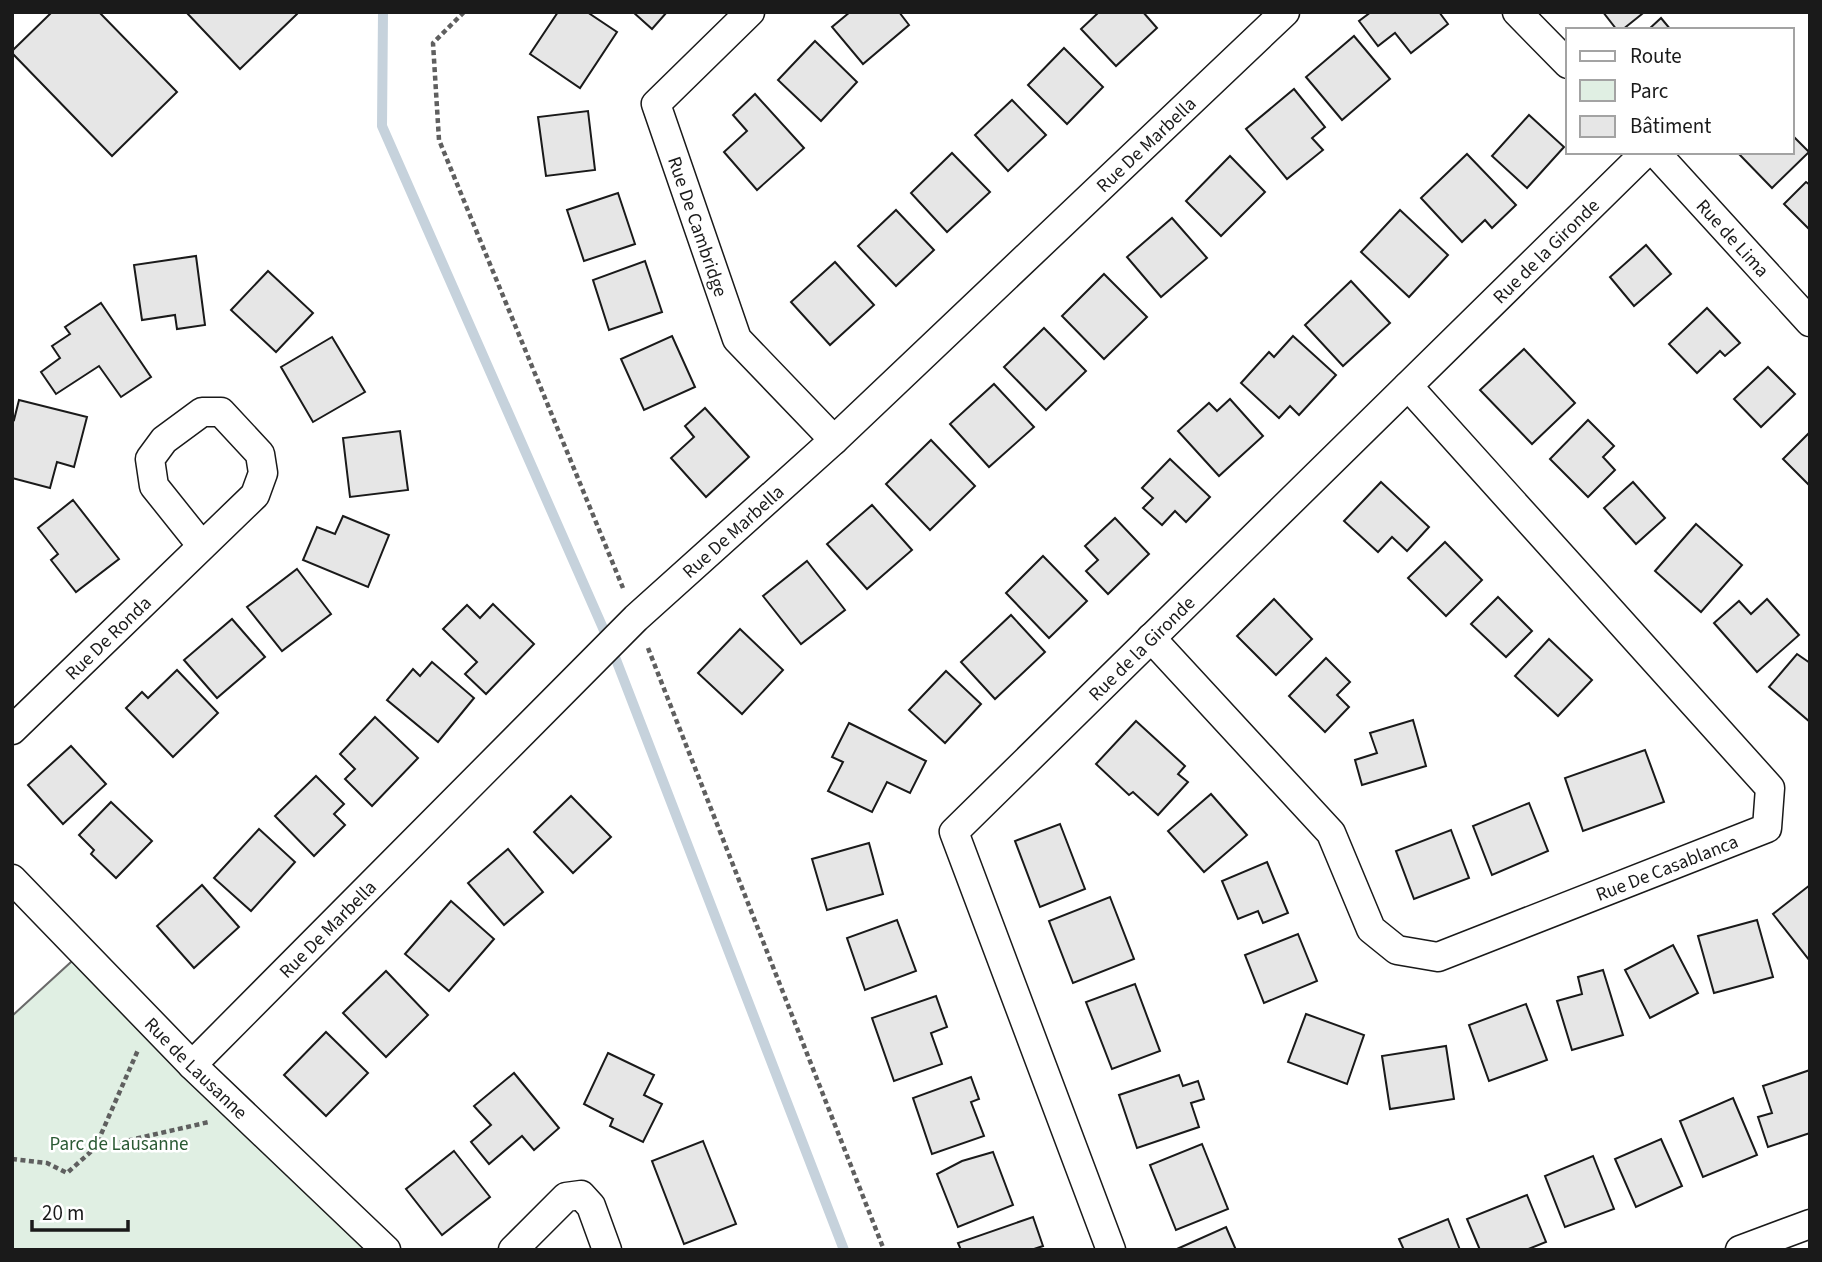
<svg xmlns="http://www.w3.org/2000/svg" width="1822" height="1262" font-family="'Source Sans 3',sans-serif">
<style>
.green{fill:#e0efe3;stroke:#6a6a6a;stroke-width:2}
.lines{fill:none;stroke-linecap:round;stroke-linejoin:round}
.stream{stroke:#c6d2dc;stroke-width:10}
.building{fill:#e6e6e6;stroke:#1a1a1a;stroke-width:2}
.street-casing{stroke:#1a1a1a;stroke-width:31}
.path{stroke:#5f5f5f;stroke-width:4.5;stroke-dasharray:5 3.5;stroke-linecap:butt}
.street{stroke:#fff;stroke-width:28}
.labels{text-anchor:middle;stroke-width:5;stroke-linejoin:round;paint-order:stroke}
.street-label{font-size:19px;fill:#1a1a1a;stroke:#fff}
.park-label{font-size:19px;fill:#2b5a34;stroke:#fff}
</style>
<rect width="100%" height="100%" fill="#fff"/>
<path class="green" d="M82 952 386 1250H12V1016Z"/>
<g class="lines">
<path class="stream" d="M383 12 382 126 610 644 844 1250"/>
</g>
<g class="building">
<path d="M52 12H99L177 92 112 156 12 53V51Z"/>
<path d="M186 12H296L297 14 240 69Z"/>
<path d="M558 12H587L617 32 580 88 530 54Z"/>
<path d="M633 12H667L652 29Z"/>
<path d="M850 12H899L909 25 863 64 832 27Z"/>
<path d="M1099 12H1143L1157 28 1116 66 1081 29Z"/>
<path d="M1371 12H1439L1448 24 1411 53 1395 33 1378 46 1359 21Z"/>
<path d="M1603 12H1640L1642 14 1622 30H1617Z"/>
<path d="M1661 18 1671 30H1648Z"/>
<path d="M1354 36 1390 79 1342 120 1306 77Z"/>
<path d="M815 41 857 82 821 121 778 80Z"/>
<path d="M1064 48 1103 87 1067 124 1028 85Z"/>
<path d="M1294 89 1325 127 1312 138 1323 150 1287 179 1246 129Z"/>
<path d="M755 94 804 148 757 190 724 152 747 131 733 115Z"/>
<path d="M1012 100 1046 135 1008 171 975 135Z"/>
<path d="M588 111 595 170 546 176 538 117Z"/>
<path d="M1529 115 1564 147 1527 188 1492 156Z"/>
<path d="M1792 135 1809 152 1772 188 1737 152H1792Z"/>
<path d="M952 153 990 192 947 232 911 193Z"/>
<path d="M1467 154 1516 205 1492 228 1485 220 1462 242 1421 198Z"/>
<path d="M1230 156 1265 192 1221 236 1186 201Z"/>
<path d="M1806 182 1810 185V230L1784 204Z"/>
<path d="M618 193 635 244 584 261 567 210Z"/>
<path d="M896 210 934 250 896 286 858 246Z"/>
<path d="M1400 210 1448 255 1409 297 1361 252Z"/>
<path d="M1172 218 1207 258 1161 297 1127 257Z"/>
<path d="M1646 245 1671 274 1634 306 1610 277Z"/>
<path d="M196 256 205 325 177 329 175 315 142 320 134 265Z"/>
<path d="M645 261 662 312 609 330 593 280Z"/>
<path d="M835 262 874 305 830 345 791 302Z"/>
<path d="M268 271 313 313 276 352 231 310Z"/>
<path d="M1104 274 1147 317 1104 359 1062 316Z"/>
<path d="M1351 281 1390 323 1343 366 1305 325Z"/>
<path d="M101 303 151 377 121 397 99 366 56 394 41 372 60 358 52 346 70 334 65 327Z"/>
<path d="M1707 308 1740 343 1725 356 1720 351 1697 373 1669 344Z"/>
<path d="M1044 328 1086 371 1046 410 1004 367Z"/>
<path d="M672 336 695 387 644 410 621 359Z"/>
<path d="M1293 336 1336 375 1299 415 1290 406 1279 418 1241 383 1269 352 1274 357Z"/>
<path d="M332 337 365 392 313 422 281 367Z"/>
<path d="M1524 349 1575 403 1532 444 1480 390Z"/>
<path d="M1768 367 1795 394 1761 427 1734 399Z"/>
<path d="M994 384 1034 427 989 467 950 424Z"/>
<path d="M1230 399 1263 436 1219 476 1178 431 1209 403 1217 411Z"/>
<path d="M19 400 87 417 74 467 57 462 50 488 12 478V419L14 420Z"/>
<path d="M705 408 749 457 706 497 671 458 694 437 685 426Z"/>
<path d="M1588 420 1614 446 1603 457 1615 470 1588 497 1550 459Z"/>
<path d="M400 431 408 490 350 497 343 438Z"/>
<path d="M1810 432V486L1783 459Z"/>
<path d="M931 440 975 486 930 530 886 484Z"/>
<path d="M1170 459 1210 497 1186 522 1175 511 1162 525 1143 508 1153 498 1142 488Z"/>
<path d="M1381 482 1429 527 1407 551 1392 537 1378 552 1344 521Z"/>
<path d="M1633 482 1665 518 1636 544 1604 508Z"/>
<path d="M73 500 119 559 76 592 51 560 58 554 38 528Z"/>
<path d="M872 505 912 550 867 589 827 544Z"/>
<path d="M343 516 389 535 368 587 303 560 317 527 335 534Z"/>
<path d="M1115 518 1149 554 1108 594 1086 571 1098 560 1085 546Z"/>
<path d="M1696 524 1742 565 1701 612 1655 571Z"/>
<path d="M1445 542 1482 580 1446 616 1408 578Z"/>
<path d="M1043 556 1087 601 1049 638 1006 593Z"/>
<path d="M807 561 845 610 801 644 763 596Z"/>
<path d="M297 569 331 614 282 651 247 607Z"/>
<path d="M1498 597 1532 631 1506 657 1471 624Z"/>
<path d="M1274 599 1312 639 1276 675 1237 636Z"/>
<path d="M1767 599 1799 635 1757 672 1714 623 1739 601 1751 614Z"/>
<path d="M493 604 534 644 486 694 465 674 477 662 443 629 467 605 480 618Z"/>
<path d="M1011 615 1045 652 995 699 961 662Z"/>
<path d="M232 619 265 657 217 698 184 660Z"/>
<path d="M740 629 783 670 742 714 698 673Z"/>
<path d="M1549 639 1592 680 1558 716 1515 676Z"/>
<path d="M1797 654 1810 663V722L1769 687Z"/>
<path d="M1326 658 1350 682 1337 695 1349 707 1325 732 1289 696Z"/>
<path d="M432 662 474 698 438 742 387 700 413 669 420 676Z"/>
<path d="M177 670 218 713 173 757 126 708 142 692 148 698Z"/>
<path d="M946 671 981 704 945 743 909 710Z"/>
<path d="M375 717 418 758 372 806 345 779 355 769 340 754Z"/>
<path d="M1413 720 1426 766 1362 785 1355 760 1377 753 1370 733Z"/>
<path d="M1136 721 1185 766 1178 774 1188 782 1158 815 1133 792 1129 795 1096 764Z"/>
<path d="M849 723 926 761 910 793 887 782 872 812 828 791 843 762 832 757Z"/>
<path d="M71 746 106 784 63 824 28 785Z"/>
<path d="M1645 750 1664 802 1583 831 1565 778Z"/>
<path d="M316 776 344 804 334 814 345 825 314 856 275 816Z"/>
<path d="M1211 794 1247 835 1204 872 1168 831Z"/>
<path d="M571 796 611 837 573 873 534 832Z"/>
<path d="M111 802 152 841 116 878 91 854 94 850 79 835Z"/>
<path d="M1529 803 1548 851 1492 875 1473 826Z"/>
<path d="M1060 824 1085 889 1040 907 1015 841Z"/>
<path d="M259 829 295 862 251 911 214 878Z"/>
<path d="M1451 830 1469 878 1414 899 1396 851Z"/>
<path d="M869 843 883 894 827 910 812 859Z"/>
<path d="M508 849 543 892 504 925 468 883Z"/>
<path d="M1267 862 1288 913 1263 923 1258 911 1238 919 1222 881Z"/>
<path d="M202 885 239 927 194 968 157 926Z"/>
<path d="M1810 885V961L1773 914Z"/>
<path d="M1110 897 1134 959 1073 983 1049 921Z"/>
<path d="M451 901 494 939 449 991 405 954Z"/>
<path d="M897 920 916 971 865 990 847 938Z"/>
<path d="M1757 920 1773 977 1714 993 1698 936Z"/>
<path d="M1298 934 1317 981 1264 1003 1245 955Z"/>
<path d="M1673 945 1698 993 1650 1018 1625 970Z"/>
<path d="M1603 970 1623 1035 1572 1050 1557 1001 1582 994 1578 977Z"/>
<path d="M386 971 428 1015 386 1057 343 1013Z"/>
<path d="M1135 984 1160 1051 1112 1069 1086 1002Z"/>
<path d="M936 996 947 1027 931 1033 942 1064 894 1081 872 1018Z"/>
<path d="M1526 1004 1547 1060 1489 1081 1469 1025Z"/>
<path d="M1306 1014 1364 1035 1347 1084 1288 1062Z"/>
<path d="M326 1032 368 1073 326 1116 284 1075Z"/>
<path d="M1446 1046 1454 1099 1390 1109 1382 1056Z"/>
<path d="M608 1053 654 1075 644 1095 662 1104 643 1142 610 1126 613 1119 584 1104Z"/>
<path d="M1810 1070V1133L1768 1147 1758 1117 1772 1113 1763 1086Z"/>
<path d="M514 1073 559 1128 534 1150 522 1136 489 1164 471 1142 491 1125 474 1106Z"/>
<path d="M1179 1075 1183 1086 1198 1081 1204 1099 1191 1103 1199 1127 1137 1148 1119 1095Z"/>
<path d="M971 1077 979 1099 971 1102 984 1136 932 1154 913 1098Z"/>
<path d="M1733 1098 1757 1155 1703 1177 1680 1121Z"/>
<path d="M1661 1139 1682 1186 1636 1207 1615 1159Z"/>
<path d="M703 1141 736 1224 684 1244 652 1161Z"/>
<path d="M1202 1144 1228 1209 1176 1230 1150 1165Z"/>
<path d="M454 1151 490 1197 442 1235 406 1189Z"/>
<path d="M993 1152 1013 1205 958 1227 937 1174 962 1161Z"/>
<path d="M1593 1156 1614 1209 1565 1227 1545 1176Z"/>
<path d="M1527 1195 1546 1242 1526 1250H1480L1467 1219Z"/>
<path d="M1033 1217 1043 1246 1031 1250H961L958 1243Z"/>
<path d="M1448 1219 1460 1250H1404L1399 1239Z"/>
<path d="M1226 1227 1236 1250H1177V1249Z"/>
</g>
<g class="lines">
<defs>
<g id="street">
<path id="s1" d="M750 12 656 104 737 339 834 440"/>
<path d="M1517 12 1568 64"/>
<path id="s2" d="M1655 152 1810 322"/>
<path id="s3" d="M1151 638 1331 833 1371 929 1397 950 1438 957 1767 828 1770 788 1408 386"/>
<path id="s4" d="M12 730 255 495 263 473 260 454 221 412H202L164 440 150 459 154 486 202 546"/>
<path id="s5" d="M12 879 192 1065 386 1250"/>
<path id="s6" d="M192 1065 636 618 834 440 1285 12"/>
<path d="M513 1250 566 1197 581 1195 591 1206 607 1250"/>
<path id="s7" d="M1111 1250 954 832 1646 152"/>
<path d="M1740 1250 1810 1224"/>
</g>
</defs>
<use href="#street" class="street-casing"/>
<g class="path">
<path d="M464 12 433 43 439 140 623 588"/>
<path d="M648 648 884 1250"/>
<path d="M95 1148 209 1122"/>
<path d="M12 1159 47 1163 67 1173 95 1148 138 1050"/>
</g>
<use href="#street" class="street"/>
</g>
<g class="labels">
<g class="street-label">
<text dy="7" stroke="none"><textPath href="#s6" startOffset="1326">Rue De Marbella</textPath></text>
<text dy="7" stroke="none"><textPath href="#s1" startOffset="261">Rue De Cambridge</textPath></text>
<text dy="7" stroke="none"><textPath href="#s2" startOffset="116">Rue de Lima</textPath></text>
<text dy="7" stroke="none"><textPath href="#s7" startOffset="1276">Rue de la Gironde</textPath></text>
<text dy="7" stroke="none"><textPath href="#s6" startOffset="760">Rue De Marbella</textPath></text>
<text dy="7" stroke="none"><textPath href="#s4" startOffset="133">Rue De Ronda</textPath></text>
<text dy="7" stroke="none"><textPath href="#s7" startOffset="709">Rue de la Gironde</textPath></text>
<text dy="7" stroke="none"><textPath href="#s3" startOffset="690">Rue De Casablanca</textPath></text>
<text dy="7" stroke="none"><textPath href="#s6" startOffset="192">Rue De Marbella</textPath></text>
<text dy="7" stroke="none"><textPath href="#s5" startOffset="264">Rue de Lausanne</textPath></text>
</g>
<g class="park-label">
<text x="119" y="1150">Parc de Lausanne</text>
</g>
</g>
<rect width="1822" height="1262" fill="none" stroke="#1a1a1a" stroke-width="28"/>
<rect x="1566" y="28" width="228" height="126" fill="#ffffff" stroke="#a3a3a3" stroke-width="2"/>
<rect x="1580" y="51" width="35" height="10" fill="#ffffff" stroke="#a3a3a3" stroke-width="2"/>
<text x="1630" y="63" font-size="21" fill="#1a1a1a">Route</text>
<rect x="1580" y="80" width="35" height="21" fill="#e0efe3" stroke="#a3a3a3" stroke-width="2"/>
<text x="1630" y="98" font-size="21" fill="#1a1a1a">Parc</text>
<rect x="1580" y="116" width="35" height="21" fill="#e6e6e6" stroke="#a3a3a3" stroke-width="2"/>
<text x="1630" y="133" font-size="21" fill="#1a1a1a">Bâtiment</text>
<path d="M32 1220v10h96v-10" fill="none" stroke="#1a1a1a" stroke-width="3.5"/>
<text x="42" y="1220" font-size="21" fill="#1a1a1a" stroke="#ffffff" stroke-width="5" paint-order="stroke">20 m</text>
</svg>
